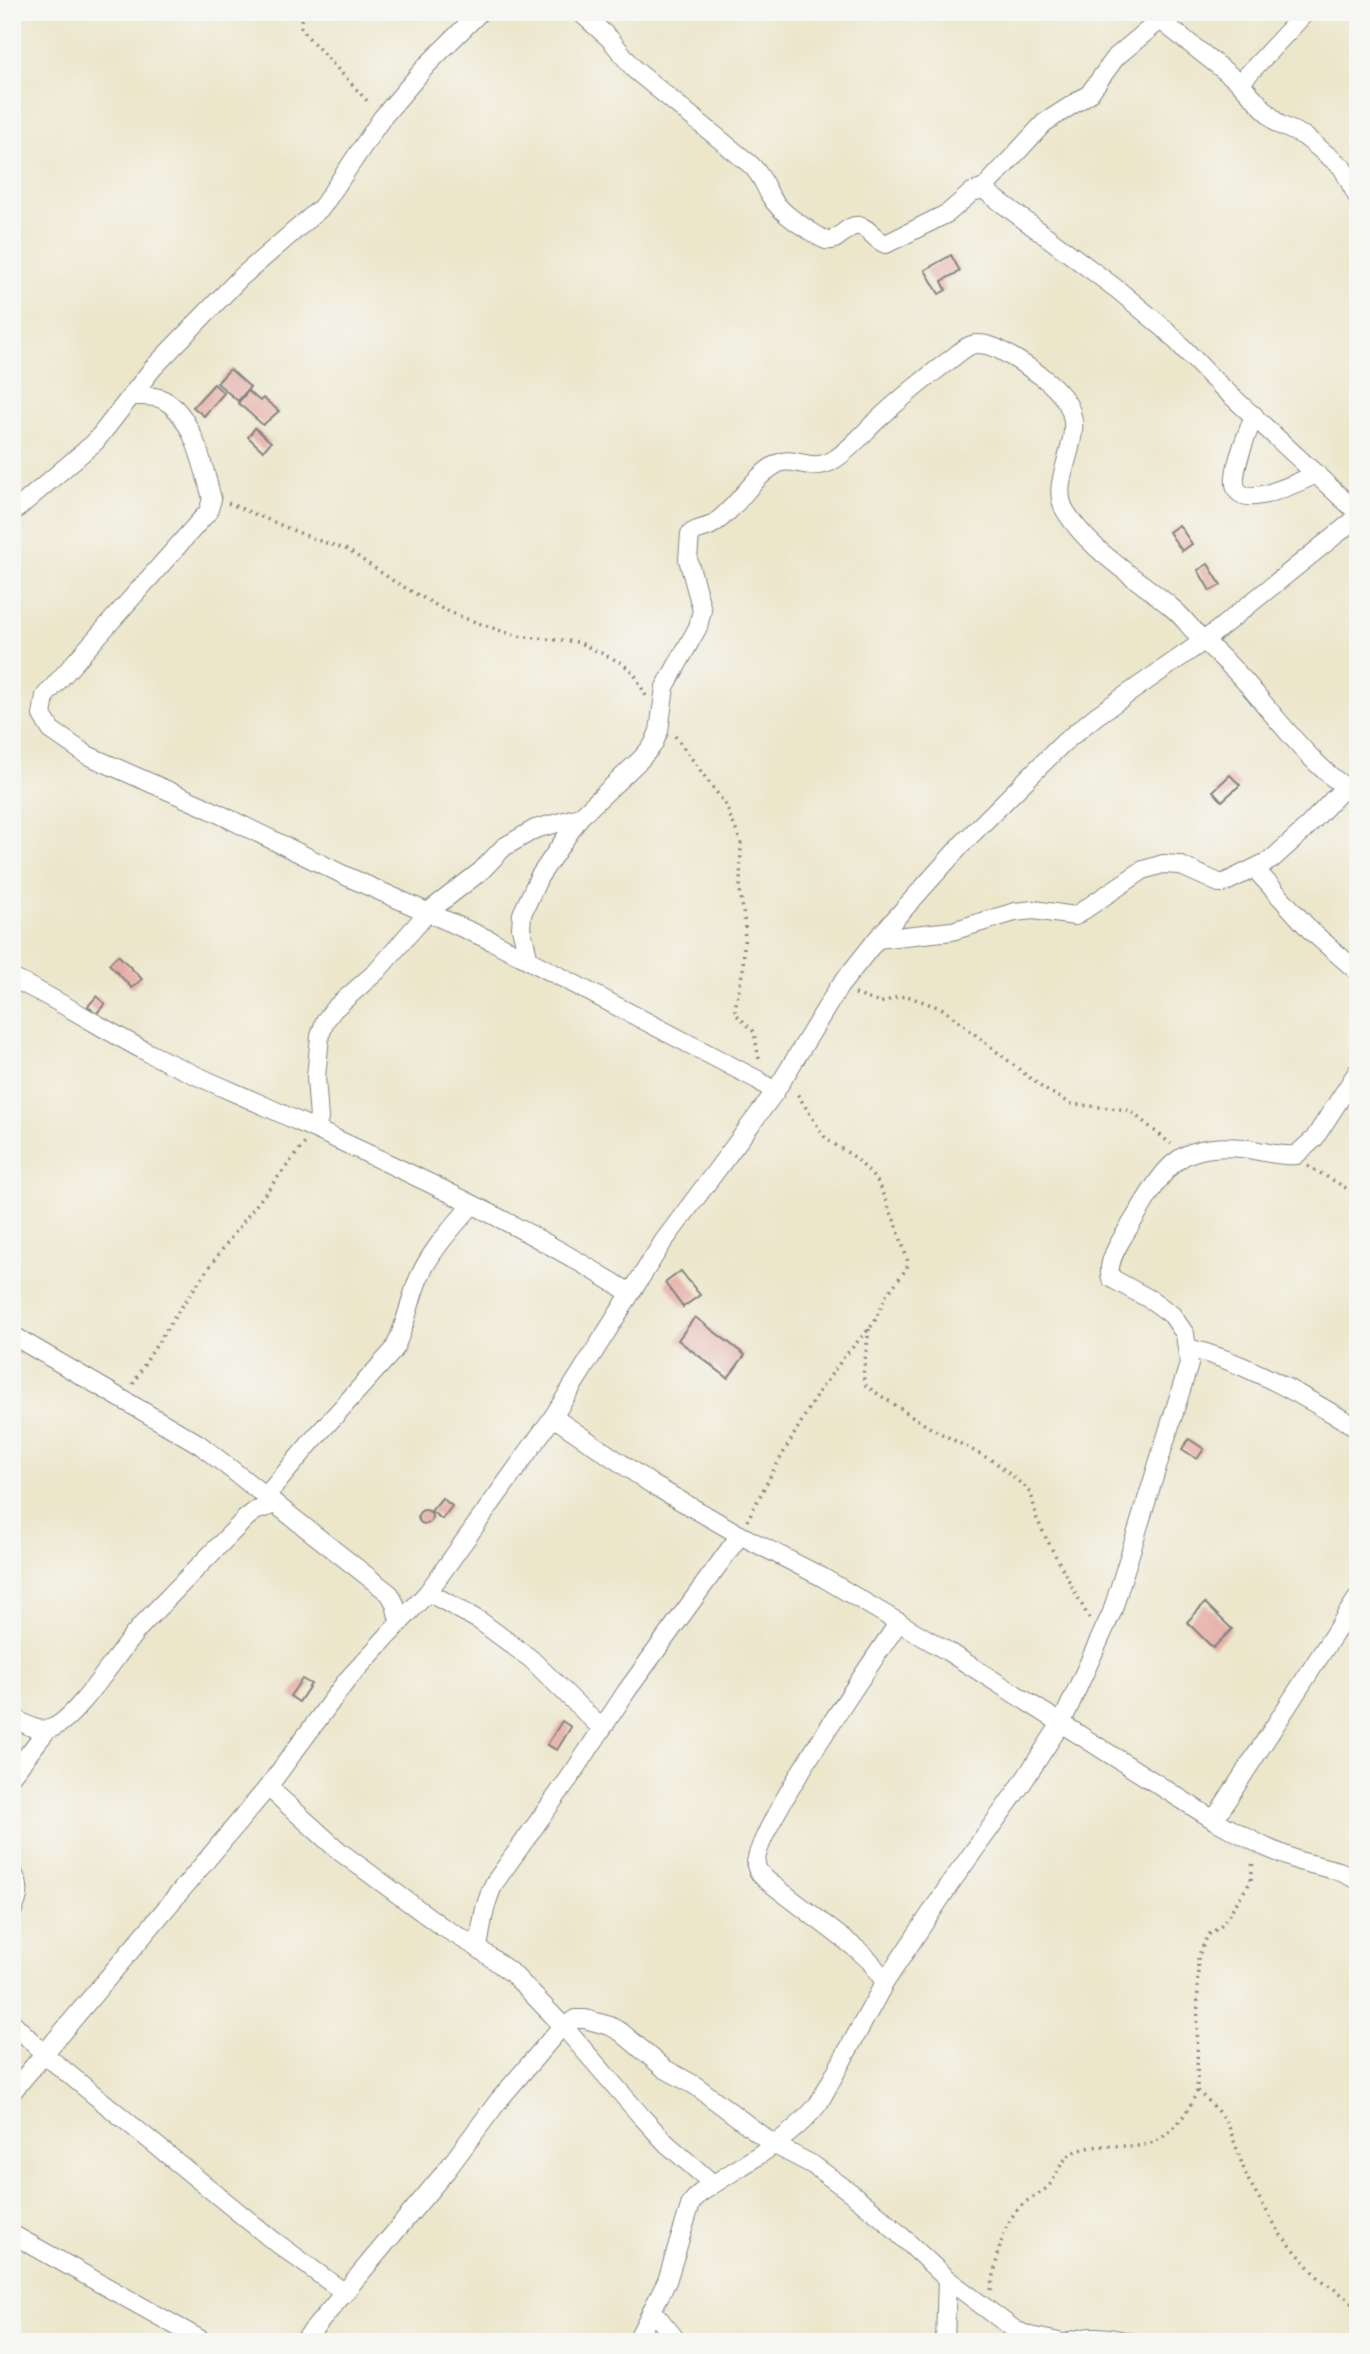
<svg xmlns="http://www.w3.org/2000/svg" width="1370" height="2354" font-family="'Balsamiq Sans',sans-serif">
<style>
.building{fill:#e4aca4}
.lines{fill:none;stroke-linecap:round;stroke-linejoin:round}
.minor-casing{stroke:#878483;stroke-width:20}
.path{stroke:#878483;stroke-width:3.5;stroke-dasharray:2 5;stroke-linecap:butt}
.minor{stroke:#fff;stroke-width:18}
</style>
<rect width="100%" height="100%" fill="#f6f6f2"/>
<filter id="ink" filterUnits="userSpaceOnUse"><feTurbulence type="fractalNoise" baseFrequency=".0143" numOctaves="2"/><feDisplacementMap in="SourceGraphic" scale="14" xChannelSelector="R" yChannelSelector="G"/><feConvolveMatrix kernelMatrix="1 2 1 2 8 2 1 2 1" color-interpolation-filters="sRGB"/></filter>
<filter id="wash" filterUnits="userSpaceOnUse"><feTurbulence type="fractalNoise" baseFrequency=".00686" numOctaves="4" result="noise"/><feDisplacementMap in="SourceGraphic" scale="28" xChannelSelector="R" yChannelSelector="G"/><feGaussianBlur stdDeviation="1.57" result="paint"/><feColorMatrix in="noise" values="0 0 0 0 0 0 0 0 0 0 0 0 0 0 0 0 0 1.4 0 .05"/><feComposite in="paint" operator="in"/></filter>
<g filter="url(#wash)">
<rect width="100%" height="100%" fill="#ece6cb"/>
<g id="blocks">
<g class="building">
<path d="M951 255 960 271 942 281 946 290 939 294 925 270Z"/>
<path d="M230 369 250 387 238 401 217 383Z"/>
<path d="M214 384 224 393 204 416 193 407Z"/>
<path d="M248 391 260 401 263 398 279 411 263 425 238 403Z"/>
<path d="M255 428 271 442 263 451 248 437Z"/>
<path d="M1179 525 1192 544 1182 551 1169 532Z"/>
<path d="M1208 564 1221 585 1210 591 1198 570Z"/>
<path d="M1230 775 1240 785 1222 801 1213 791Z"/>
<path d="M118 955 142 979 132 988 109 964Z"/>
<path d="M97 996 105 1004 96 1014 88 1006Z"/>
<path d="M681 1271 700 1295 683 1307 665 1283Z"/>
<path d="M695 1317 745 1355 728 1378 678 1340Z"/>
<path d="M1189 1439 1204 1449 1197 1459 1182 1449Z"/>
<path d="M442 1498 452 1506 442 1519 431 1511Z"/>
<circle cx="425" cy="1517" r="7"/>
<path d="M1205 1603 1232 1629 1213 1648 1187 1622Z"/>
<path d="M302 1679 311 1684 299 1702 290 1696Z"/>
<path d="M562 1721 571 1727 557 1750 547 1745Z"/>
</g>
</g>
</g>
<g filter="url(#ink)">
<use href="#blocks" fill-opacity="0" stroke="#878483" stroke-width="2"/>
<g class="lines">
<defs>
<g id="minor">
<path d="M580 12 610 39 635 70 751 165C762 176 764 184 771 197 780 211 793 220 807 229 813 233 820 238 826 240 839 243 846 224 859 226 870 228 875 241 886 244L948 213 972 192 983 189 1118 290 1165 329 1211 377 1358 513"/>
<path d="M1150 12 1240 83 1278 124 1304 136 1342 167 1358 198"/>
<path d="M1240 83 1306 12"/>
<path d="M983 189 1044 123 1089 94 1116 57 1160 20"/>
<path d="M131 396C141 396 150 395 159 398 192 409 204 469 212 499L208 512 198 523 45 696 42 715 51 730 87 755 203 806 346 876 492 941 758 1080 775 1092"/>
<path d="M1254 415C1248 433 1233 466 1235 484 1239 514 1301 480 1317 474"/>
<path d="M12 513 95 442 153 368 239 279 322 207 382 118 427 65 480 12"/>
<path d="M1255 869 1311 931 1358 972"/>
<path d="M877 939 952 931 1015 912 1034 910 1075 916 1143 870 1163 864 1179 865 1219 883H1224L1271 860 1301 833 1344 788"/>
<path d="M529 960 521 928 522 914 539 877 580 817 641 759 653 745 659 731 665 687 698 627 702 610 688 559 690 534C697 528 706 529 713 524 738 508 752 476 779 463 794 456 813 474 835 459 850 449 862 435 874 423 899 400 924 379 951 359 959 353 969 343 978 344 993 344 1005 353 1017 360 1035 371 1053 383 1065 400 1091 436 1045 480 1066 512 1091 552 1136 577 1171 607 1180 614 1186 622 1193 630 1212 649 1232 666 1249 686 1270 710 1329 788 1358 791"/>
<path d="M12 978C59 1000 101 1028 147 1052 186 1072 227 1089 267 1107 390 1164 516 1220 630 1293"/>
<path d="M316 1129 319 1119 316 1077 320 1036 325 1021 334 1009 377 971 428 912 481 871 504 847 535 829 580 817"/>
<path d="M12 1335 199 1444 390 1594 395 1604 399 1621"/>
<path d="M1188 1348C1250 1363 1303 1397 1358 1428"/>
<path d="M553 1417 653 1485 740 1535 822 1577 947 1651 1214 1820 1265 1847 1299 1861 1339 1871 1358 1880"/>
<path d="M266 1496 312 1441 393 1351C405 1329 409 1303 418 1280 430 1251 452 1228 472 1205"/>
<path d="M428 1592 480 1621 531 1659 602 1729"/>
<path d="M12 1716C23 1723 39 1734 52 1728 78 1718 119 1650 140 1627 175 1590 211 1554 246 1518L255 1511 276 1504"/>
<path d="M12 1775 47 1730"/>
<path d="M268 1787 339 1851 441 1926 478 1948 513 1974 563 2026 641 2116 667 2144 713 2184"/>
<path d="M1214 1820 1358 1597"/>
<path d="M12 1871C21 1886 20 1896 12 1912"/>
<path d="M478 1948C482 1925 484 1903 495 1882L575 1770 626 1692 740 1535"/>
<path d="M885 1982 870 1961 858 1950 773 1885C766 1880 758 1874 756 1865 752 1835 876 1656 899 1622"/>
<path d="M12 2022 44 2054 270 2238 345 2293"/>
<path d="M12 2092 268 1787 347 1680 428 1592 553 1417 663 1242 775 1092 839 987 877 939 964 842 1063 743 1096 716 1205 640 1358 517"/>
<path d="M12 2234 205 2342"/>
<path d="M652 2310 678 2342"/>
<path d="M303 2342 446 2171 499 2100 557 2032 575 2019H585L610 2026 621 2032 665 2069 696 2086 773 2144 813 2165 850 2192 882 2218 947 2279 1015 2330 1030 2336 1059 2342"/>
<path d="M636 2342 667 2281 691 2203 699 2194C739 2166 790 2141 819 2103L885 1982 950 1884 1021 1785 1062 1722 1112 1612 1189 1364 1185 1334 1172 1315 1153 1301 1111 1278C1105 1262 1123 1237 1131 1224 1164 1172 1172 1142 1242 1148 1259 1150 1278 1157 1296 1155L1314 1139 1358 1071"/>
<path d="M945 2342 947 2279"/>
<path d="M1069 2342C1089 2334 1109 2337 1129 2342"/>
</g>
</defs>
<use href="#minor" class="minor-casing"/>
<g class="path">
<path d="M302 12 301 27 308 37 370 104"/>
<path d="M228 503 314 539 348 550 395 582 441 608 464 618 516 636 578 642 620 662 634 673 646 696"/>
<path d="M675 736 725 804 741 842 740 890 745 925 743 969 735 1009V1013L754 1032 759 1059"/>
<path d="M855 994 880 1003 898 997 907 996 943 1009 1044 1089 1072 1104 1129 1110 1171 1144"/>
<path d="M1308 1166 1358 1195"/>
<path d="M869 1329 863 1376 866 1386 927 1426 995 1462 1025 1487 1031 1494 1037 1519 1047 1540 1089 1618"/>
<path d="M133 1384C183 1297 243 1221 305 1143"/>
<path d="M747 1521 773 1471 818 1393 844 1357 874 1323 886 1296 907 1268 908 1262 896 1224 877 1181 856 1158 826 1139 796 1092"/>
<path d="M1197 2091 1211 2103 1228 2124 1247 2178 1281 2235 1319 2278 1358 2306"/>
<path d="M991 2290C997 2263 999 2231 1018 2209 1027 2198 1043 2194 1051 2183 1058 2173 1062 2158 1073 2153 1091 2144 1113 2146 1132 2146 1164 2147 1186 2118 1197 2091L1198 1957 1208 1935 1221 1926 1251 1881 1253 1860"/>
</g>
<use href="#minor" class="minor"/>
</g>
</g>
<rect width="1370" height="2354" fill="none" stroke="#f6f6f2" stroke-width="42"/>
</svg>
